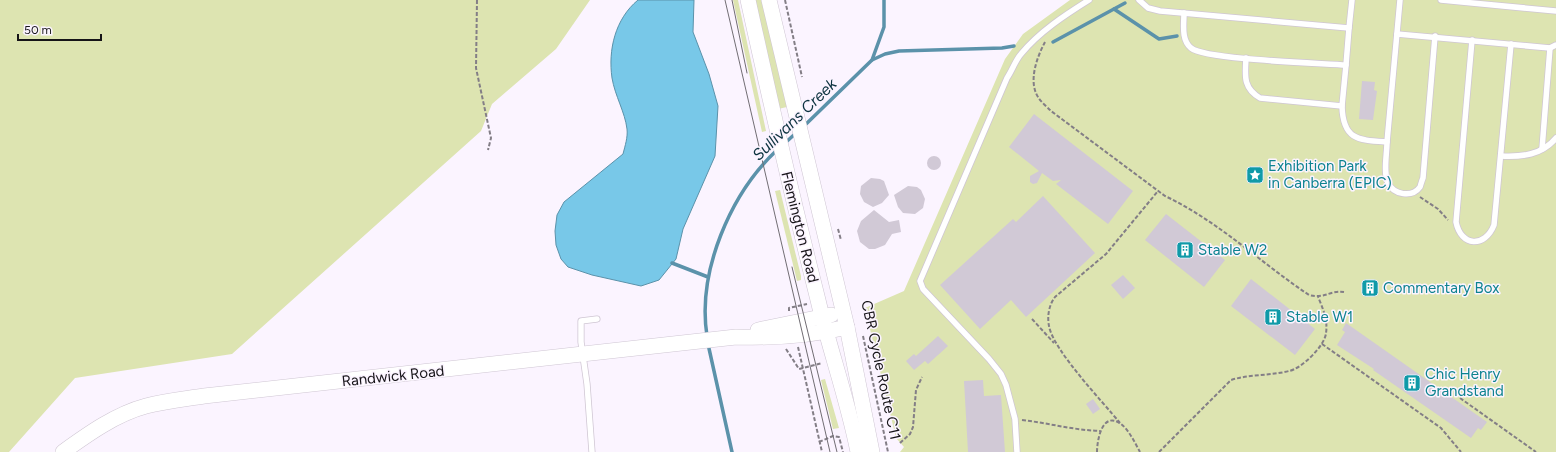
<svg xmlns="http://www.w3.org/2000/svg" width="1556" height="452" font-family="Figtree,sans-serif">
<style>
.green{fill:#dde4b1}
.water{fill:#78c8e8;stroke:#5b92aa}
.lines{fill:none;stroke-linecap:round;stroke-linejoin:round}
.stream{stroke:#5b92aa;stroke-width:3.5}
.building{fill:#d1c9d6}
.lane-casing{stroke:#cfc6d3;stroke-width:7}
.secondary-casing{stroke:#cfc6d3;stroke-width:16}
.path{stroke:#837e86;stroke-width:2;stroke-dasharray:4 2;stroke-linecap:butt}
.lane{stroke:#fff;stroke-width:5.5}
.secondary{stroke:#fff;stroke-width:15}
.tram{stroke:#716d73;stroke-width:1}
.labels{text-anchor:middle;stroke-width:3;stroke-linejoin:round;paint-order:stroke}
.culture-label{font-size:15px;fill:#0d838f;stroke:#fbf4ff;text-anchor:start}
.street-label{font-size:15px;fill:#161418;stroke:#fbf4ff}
.water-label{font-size:16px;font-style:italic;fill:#0c323f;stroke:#fbf4ff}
</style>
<rect width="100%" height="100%" fill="#fbf4ff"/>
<g class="green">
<path d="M0 0H590L556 49 492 104 481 131 232 354 75 378 9 452H0Z"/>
<path d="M733 0H738L766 131 762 132Z"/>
<path d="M754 0H763L787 107 778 109Z"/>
<path d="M1070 0H1556V452H900L904 447 896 438 865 308 904 291 1005 59 1023 34Z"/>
<path d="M780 190 801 276V280L797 281 775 191Z"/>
<path d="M825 379 839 428 833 429 821 380Z"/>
</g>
<path class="water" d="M638 0H694L693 32 709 74 718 106 715 156 683 229 676 259 659 280 641 286 592 275 568 267 561 259 556 245 555 231 557 215 564 202 623 154C625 146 628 137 627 129 625 112 615 96 612 78 608 50 615 19 638 0Z"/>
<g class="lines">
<g class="stream">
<path d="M1114 9 1159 39 1177 36"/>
<path d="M1053 42 1125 3"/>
<path d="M872 60 885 54 899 51 1002 48 1014 46"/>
<path d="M804 126 872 60 884 27V0"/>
<path d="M785 143 796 133"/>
<path d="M672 263 708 277"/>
<path d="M707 336C697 272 730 194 777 150"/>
<path d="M708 344 732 452"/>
</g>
</g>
<g class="building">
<path d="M1362 81 1375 82 1374 90 1377 91 1373 120 1359 119Z"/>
<path d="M1034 114 1133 191 1108 224 1056 184 1061 180 1053 181 1042 173 1037 183 1033 184 1030 182V176L1039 171 1009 147Z"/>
<circle cx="934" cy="163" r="7"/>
<path d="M871 178 880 179 884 181 889 195 882 203 873 207 864 202 860 194 861 186Z"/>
<path d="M908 186 917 187 921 190 925 199 923 208 915 214 903 213 898 207 894 195Z"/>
<path d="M1043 196 1095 253 1026 317 1011 300 980 329 940 285 1013 219 1016 222Z"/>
<path d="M874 210 889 222 899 220 901 232 892 234 885 245 875 249H869L860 242 857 231 861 221Z"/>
<path d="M1166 214 1225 260 1204 287 1145 240Z"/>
<path d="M1123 275 1135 288 1123 299 1111 285Z"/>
<path d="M1251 279 1315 329 1295 355 1231 306Z"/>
<path d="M1346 323 1487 422 1481 430 1478 428 1471 438 1373 370 1374 369 1337 345 1345 332 1342 330Z"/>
<path d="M938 336 948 346 928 364 925 361 914 370 906 361 914 354 916 356Z"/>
<path d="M983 380 984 396 1001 395 1005 452H968L964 381Z"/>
<path d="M1093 399 1100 409 1093 414 1086 404Z"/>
</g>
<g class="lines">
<defs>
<g id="lane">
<path d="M1139 0 1148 8 1160 11 1349 28 1352 0"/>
<path d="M1441 0 1556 11"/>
<path d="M1184 13C1184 24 1181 40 1191 48 1206 60 1320 63 1346 65L1349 28"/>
<path d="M1397 34 1550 48 1556 45"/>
<path d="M1472 40 1456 222C1461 247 1485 248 1494 225L1511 44"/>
<path d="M1246 58C1245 76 1243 88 1260 98L1342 106 1346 65"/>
<path d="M1342 106C1343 140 1358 140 1387 142L1400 0"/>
<path d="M1387 142C1387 154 1383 172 1388 183 1394 195 1412 198 1420 187 1421 184 1422 180 1423 178L1435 36"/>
<path d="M1542 149 1550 48"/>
<path d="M1501 156C1522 157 1542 155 1556 138"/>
<path d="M592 452 587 384 581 342V321L597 319"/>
<path d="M1017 452 1015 419 1006 385 1001 374 989 359 923 289 920 281 1007 78C1012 71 1015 61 1021 54 1039 32 1065 15 1089 0"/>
</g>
<g id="secondary">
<path d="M748 0C770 100 793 201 818 300 830 351 848 401 858 452"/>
<path d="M769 0 847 327 872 452"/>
<path d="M758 330 831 315"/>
<path d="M63 452C88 434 116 414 146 406 165 401 185 399 204 396L736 337C773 338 811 336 847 327"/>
</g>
</defs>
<use href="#lane" class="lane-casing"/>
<use href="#secondary" class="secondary-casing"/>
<g class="path">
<path d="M477 0 476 68 491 138 488 150"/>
<path d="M785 0 802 77"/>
<path d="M1045 42C1037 57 1028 81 1038 97 1041 102 1047 107 1051 111L1165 196C1218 221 1261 263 1309 295 1325 299 1330 290 1344 292"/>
<path d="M1420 197 1438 209 1448 220"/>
<path d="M838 229 841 240"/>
<path d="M789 311V308L807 304"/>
<path d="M1032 319 1054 343"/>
<path d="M863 336 888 452"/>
<path d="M1322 344 1441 428 1461 452"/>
<path d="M798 347 822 452"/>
<path d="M786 349 799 369 822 363"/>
<path d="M1460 398 1536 452"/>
<path d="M1022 420C1048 423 1073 430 1100 431"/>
<path d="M1120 423C1103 402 1053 350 1049 326 1047 316 1049 305 1055 297L1106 254 1158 191"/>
<path d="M819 442 833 436 839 437 843 452"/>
<path d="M900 443 910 434 913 427 916 390 922 377"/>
<path d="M1097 452C1097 441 1102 410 1121 424 1129 430 1135 443 1140 452"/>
<path d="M1159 452 1231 380C1250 374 1269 376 1289 371 1301 369 1325 346 1326 333 1328 321 1323 308 1318 297"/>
</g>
<use href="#lane" class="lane"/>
<use href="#secondary" class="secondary"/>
<g class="tram">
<path d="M725 0 830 452"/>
<path d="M732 0 747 73"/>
<path d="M792 267 837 452"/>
</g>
</g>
<defs>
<symbol id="sight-square" viewBox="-11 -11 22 22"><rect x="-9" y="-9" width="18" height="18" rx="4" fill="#0f9aa8" stroke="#fbf4ff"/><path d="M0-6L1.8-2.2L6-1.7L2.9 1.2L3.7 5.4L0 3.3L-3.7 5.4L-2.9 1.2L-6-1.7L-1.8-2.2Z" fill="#fff"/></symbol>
<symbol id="building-square" viewBox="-11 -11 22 22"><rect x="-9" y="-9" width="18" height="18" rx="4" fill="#0f9aa8" stroke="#fbf4ff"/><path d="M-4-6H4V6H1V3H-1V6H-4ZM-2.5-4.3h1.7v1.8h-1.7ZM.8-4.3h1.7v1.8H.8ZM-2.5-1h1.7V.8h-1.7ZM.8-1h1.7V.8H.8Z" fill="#fff"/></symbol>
</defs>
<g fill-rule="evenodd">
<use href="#sight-square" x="1245" y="165" width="20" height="20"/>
<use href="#building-square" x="1175" y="240" width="20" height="20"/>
<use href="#building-square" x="1360" y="278" width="20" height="20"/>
<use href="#building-square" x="1263" y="307" width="20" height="20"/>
<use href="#building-square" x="1402" y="373" width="20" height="20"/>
</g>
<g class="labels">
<g class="culture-label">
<text x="1268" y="171">Exhibition Park<tspan x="1268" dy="17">in Canberra (EPIC)</tspan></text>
<text x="1198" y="255">Stable W2</text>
<text x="1383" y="293">Commentary Box</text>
<text x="1286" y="322">Stable W1</text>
<text x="1425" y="379">Chic Henry<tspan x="1425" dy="17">Grandstand</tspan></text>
</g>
<g class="street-label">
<text transform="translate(800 227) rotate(76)" y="5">Flemington Road</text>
<text transform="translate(881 370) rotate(78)" y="5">CBR Cycle Route C11</text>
<text transform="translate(393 376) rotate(-6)" y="5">Randwick Road</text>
</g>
<g class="water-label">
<text transform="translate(794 119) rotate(-44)" y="6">Sullivans Creek</text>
</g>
</g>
<path d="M18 34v6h83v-6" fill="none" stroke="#161418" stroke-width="2"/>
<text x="24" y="34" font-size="12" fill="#161418" stroke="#fbf4ff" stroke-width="3" paint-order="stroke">50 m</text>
</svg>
